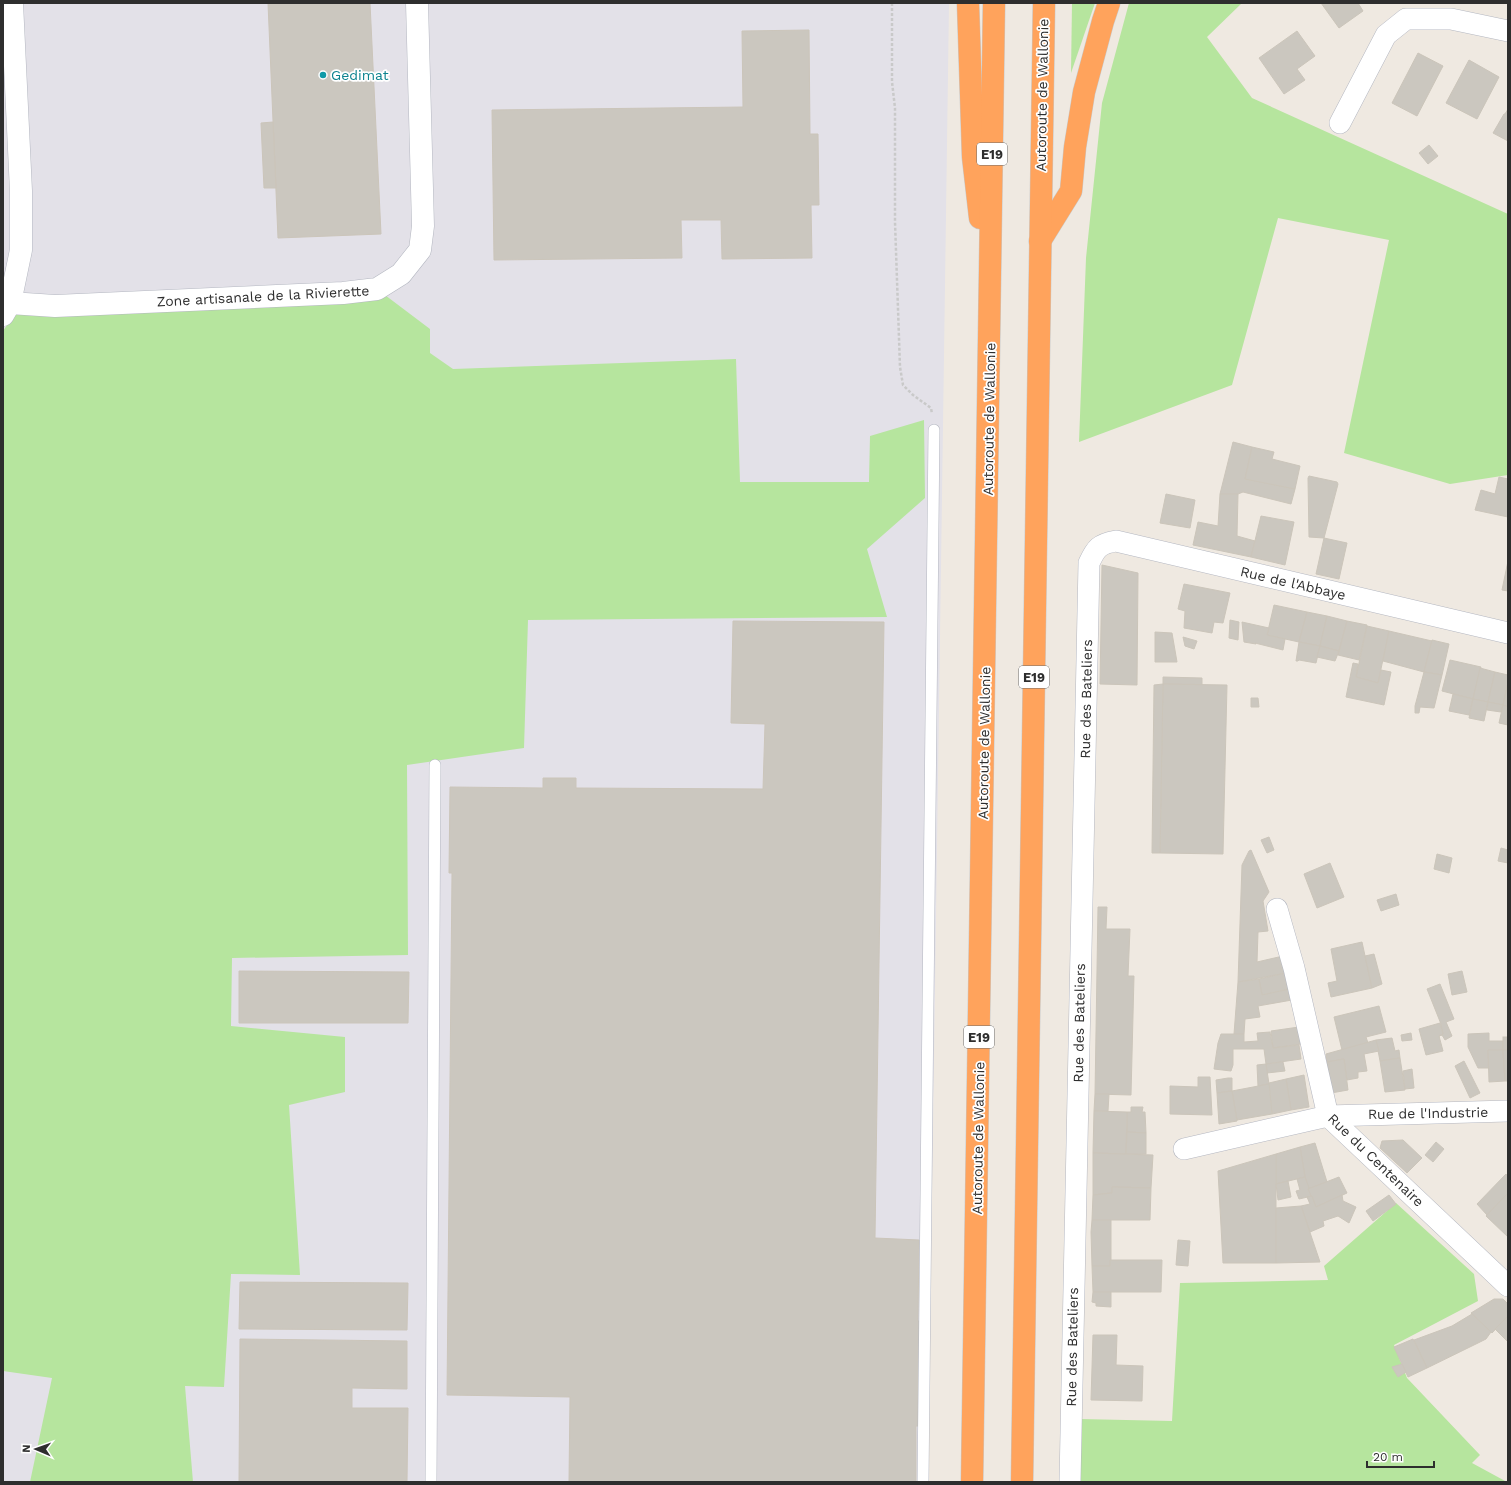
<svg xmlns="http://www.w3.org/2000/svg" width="1511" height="1485" font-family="'Work Sans',sans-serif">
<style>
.industrial{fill:#e3e1e8}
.green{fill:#b6e59e}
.building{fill:#cbc7bf;stroke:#cbc5ba}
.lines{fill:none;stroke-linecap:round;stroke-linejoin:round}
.lane-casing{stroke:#b4b7c1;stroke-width:12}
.street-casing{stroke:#b4b7c1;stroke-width:22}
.secondary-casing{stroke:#b4b7c1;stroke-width:23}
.highway-casing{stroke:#c9c9c9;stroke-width:23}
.path{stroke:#c9c9c9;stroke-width:2.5;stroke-dasharray:3 2;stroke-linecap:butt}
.lane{stroke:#fff;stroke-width:11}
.street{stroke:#fff;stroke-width:21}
.secondary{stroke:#fff;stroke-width:22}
.highway{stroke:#ffa35c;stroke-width:22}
.culture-dot{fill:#0f9aa8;stroke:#fff;stroke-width:1.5}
.labels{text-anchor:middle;stroke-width:3.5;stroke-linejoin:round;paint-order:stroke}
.shield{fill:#fff;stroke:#6d6d6d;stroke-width:1}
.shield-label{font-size:13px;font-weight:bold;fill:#2e2e2e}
.culture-label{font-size:14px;fill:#0d838f;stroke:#fff;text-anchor:start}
.street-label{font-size:14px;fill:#2e2e2e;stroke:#fff}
</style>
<rect width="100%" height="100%" fill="#efe9e1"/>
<path class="industrial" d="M3 3H949L928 1482H3Z"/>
<g class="green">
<path d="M1072 3H1095L1071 73Z"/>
<path d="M1129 3H1242L1207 37 1252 98 1508 214V475L1450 484 1344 453 1389 240 1278 218 1232 385 1079 442 1086 258 1102 103Z"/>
<path d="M377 289 430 329V353L453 369 736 359 740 482H869L870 436 924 420 925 498 867 549 887 617 528 620 524 748 407 765 408 955 232 958 231 1026 345 1037V1092L289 1105 300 1275 231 1274 224 1387 185 1386 193 1482H30L52 1378 3 1371V331L21 304Z"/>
<path d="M1396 1203 1474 1274 1478 1301 1394 1345 1407 1378 1480 1455 1472 1463 1507 1482H1078L1080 1419 1172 1421 1180 1283 1328 1280 1324 1266Z"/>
</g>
<g class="building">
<path d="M268 3H370L381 234 278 238Z"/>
<path d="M1321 3H1358L1363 11 1339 28Z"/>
<path d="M809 30 810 134H818L819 205H811L812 258 722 259 721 220H681L682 258 494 260 492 110 743 107 742 31Z"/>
<path d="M1297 31 1315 56 1297 69 1305 80 1284 94 1259 58Z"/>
<path d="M1418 53 1443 66 1417 116 1392 103Z"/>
<path d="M1469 60 1499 77 1477 119 1446 103Z"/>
<path d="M1508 109V141L1493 133 1504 114H1505Z"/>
<path d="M273 122 276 188H264L261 123Z"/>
<path d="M1429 145 1438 156 1428 164 1419 153Z"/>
<path d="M1233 442 1252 447 1245 479 1295 489 1291 504 1243 492 1238 494H1220Z"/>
<path d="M1252 447 1274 452 1272 459 1300 466 1295 489 1245 479Z"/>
<path d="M1309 476 1337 482 1338 484 1324 538 1309 537 1308 478Z"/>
<path d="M1499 477 1508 479V517L1475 510 1481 490 1495 494Z"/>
<path d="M1166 494 1195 500 1190 528 1160 523Z"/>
<path d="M1220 494H1238L1237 536 1255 541 1251 557 1193 545 1198 522 1218 526Z"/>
<path d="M1261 516 1294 522 1285 565 1251 557Z"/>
<path d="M1324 538 1347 543 1339 579 1316 574Z"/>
<path d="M1508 561V591L1502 590Z"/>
<path d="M1102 565 1138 573 1137 685 1100 684Z"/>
<path d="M1184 584 1230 593 1223 623 1214 622 1212 633 1184 628 1185 611 1178 609Z"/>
<path d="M1274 605 1307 612 1299 642 1267 635Z"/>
<path d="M1307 612 1327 616 1320 646 1299 642Z"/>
<path d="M1327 616 1347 621 1339 651 1320 646Z"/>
<path d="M1230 620 1239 622 1238 640 1229 638Z"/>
<path d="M733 621 884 622 875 1238 919 1240 918 1321H920L918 1426H916V1482H569L570 1397 447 1395 452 873H449L450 787 543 788V778H576V788L763 789 765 724 731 723Z"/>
<path d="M1347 621 1367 625 1359 660 1338 655Z"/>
<path d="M1242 622 1269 628 1267 635 1285 639 1283 650 1255 643 1256 644 1244 642Z"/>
<path d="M1367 626 1389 631 1378 683 1356 677Z"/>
<path d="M1389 631 1432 641 1424 672 1383 661Z"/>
<path d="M1155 632 1172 633 1177 662H1155Z"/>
<path d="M1183 637 1197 641 1194 649 1185 646Z"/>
<path d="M1432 640 1449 644 1442 675 1424 672Z"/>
<path d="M1299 642 1320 646 1316 663 1299 660 1298 661H1296Z"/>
<path d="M1320 646 1339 651 1335 661 1317 657Z"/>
<path d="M1450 660 1481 667 1473 699 1442 691Z"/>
<path d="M1353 663 1358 664 1356 677 1378 683 1381 670 1391 672 1384 705 1346 697Z"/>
<path d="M1480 668 1495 672 1488 702 1473 699Z"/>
<path d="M1424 672 1442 675 1434 708 1420 707 1419 713H1415V706Z"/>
<path d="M1495 672 1508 675V683L1503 705 1488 702Z"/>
<path d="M1163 677 1202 678V685L1163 684Z"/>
<path d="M1508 683V707L1503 705Z"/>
<path d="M1163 684 1227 685 1223 854 1160 853Z"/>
<path d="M1163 684 1160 853H1152L1154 685Z"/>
<path d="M1453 694 1473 699 1469 715 1449 711Z"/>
<path d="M1251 698H1258L1259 707H1251Z"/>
<path d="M1473 699 1488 702 1484 721 1469 718Z"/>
<path d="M1488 702 1503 705 1501 712 1487 710Z"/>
<path d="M1503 705 1508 707V725L1499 723Z"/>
<path d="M1269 837 1274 850 1267 853 1261 840Z"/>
<path d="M1501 848 1508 850V863L1498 861Z"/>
<path d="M1251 850 1269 892 1263 901 1268 931 1258 932 1257 962 1283 956 1286 973 1238 982 1242 865 1249 851Z"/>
<path d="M1437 854 1452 858 1449 873 1434 869Z"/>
<path d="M1330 863 1344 897 1317 908 1304 874Z"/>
<path d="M1396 894 1399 905 1381 911 1377 900Z"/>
<path d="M1098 907H1107L1106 929H1130L1128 976H1134L1131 1095 1095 1094Z"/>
<path d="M1362 942 1372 988 1331 997 1328 983 1337 981 1331 949Z"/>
<path d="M1374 954 1382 984 1372 988 1365 956Z"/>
<path d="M239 971 409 972 408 1023H239Z"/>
<path d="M1462 971 1467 992 1452 995 1448 974Z"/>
<path d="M1286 973 1290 989 1262 995 1259 979Z"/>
<path d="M1259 979 1262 995 1290 989 1292 1000 1258 1006 1260 1017 1245 1019 1244 1034H1234L1238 982Z"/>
<path d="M1440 984 1454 1019 1446 1022 1452 1036 1445 1040 1442 1035 1439 1036 1443 1034 1441 1024 1427 989Z"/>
<path d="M1379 1006 1386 1032 1366 1037 1368 1043 1342 1050 1334 1017Z"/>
<path d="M1440 1023 1443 1034 1439 1036 1443 1051 1426 1055 1419 1029Z"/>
<path d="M1299 1027 1301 1044 1273 1048 1271 1031Z"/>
<path d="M1270 1032 1273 1048 1299 1045 1301 1059 1266 1064 1264 1049H1233V1065L1231 1071 1214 1069 1218 1043 1221 1034H1244V1042L1258 1041 1257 1033Z"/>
<path d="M1411 1033 1412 1040 1402 1041 1401 1035Z"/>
<path d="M1489 1033V1041H1503V1050H1488L1489 1068H1478L1468 1047V1034Z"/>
<rect x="1503" y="1037" width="5" height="13"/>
<path d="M1392 1038 1395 1051 1399 1050 1400 1058 1380 1061 1376 1040Z"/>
<path d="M1376 1040 1379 1051 1364 1054 1367 1071 1358 1072V1078L1347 1080 1344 1059 1327 1062 1326 1054Z"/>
<path d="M1488 1050H1503L1505 1081 1489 1082Z"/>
<path d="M1503 1050H1508V1081H1505Z"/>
<path d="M1400 1058 1405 1090 1385 1092 1380 1061Z"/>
<path d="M1344 1059 1348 1090 1331 1093 1327 1062Z"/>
<path d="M1464 1061 1480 1093 1470 1098 1455 1066Z"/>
<path d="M1283 1062 1285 1071 1267 1073 1266 1064Z"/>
<path d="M1266 1064 1269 1084 1258 1086 1257 1065Z"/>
<path d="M1412 1069 1414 1088 1405 1089 1403 1071Z"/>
<path d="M1304 1075 1309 1107 1291 1110 1286 1079Z"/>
<path d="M1198 1077H1210L1212 1115 1170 1114V1086L1198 1087Z"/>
<path d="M1228 1078H1232V1091L1217 1093 1216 1080Z"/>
<path d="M1286 1079 1291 1110 1272 1114 1269 1083Z"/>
<path d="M1269 1084 1272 1114 1237 1120 1232 1091Z"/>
<path d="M1232 1091 1237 1121 1219 1124 1217 1093Z"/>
<path d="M1095 1094H1109L1108 1111H1094Z"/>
<path d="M1131 1107H1143L1142 1112H1145L1146 1133 1127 1132V1112H1131Z"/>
<path d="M1094 1111 1127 1112 1126 1154 1093 1153Z"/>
<path d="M1127 1132 1146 1133V1154H1126Z"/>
<path d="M1403 1140 1422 1158 1407 1173 1380 1148 1382 1141Z"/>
<path d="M1436 1142 1444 1149 1433 1162 1425 1155Z"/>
<path d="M1315 1143 1327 1182 1308 1189 1305 1177 1300 1147Z"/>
<path d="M1300 1147 1305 1177 1276 1184V1154Z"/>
<path d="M1093 1153 1153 1155 1151 1188 1112 1187V1193L1093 1195Z"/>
<path d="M1276 1154V1263H1223L1218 1171Z"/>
<path d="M1506 1174 1508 1177V1193L1487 1215 1477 1204Z"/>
<path d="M1305 1177 1312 1196 1299 1199 1296 1191 1300 1190 1297 1179Z"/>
<path d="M1339 1177 1347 1193 1316 1207 1308 1189Z"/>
<path d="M1288 1181 1291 1197 1278 1200 1276 1184Z"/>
<path d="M1112 1187 1151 1188 1150 1220H1092L1093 1195 1112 1193Z"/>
<path d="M1508 1193V1237L1486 1216Z"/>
<path d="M1342 1195 1343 1201 1356 1207 1349 1223 1338 1216 1323 1221 1324 1226 1310 1232 1301 1206 1310 1204 1307 1197 1312 1196 1316 1207Z"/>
<path d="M1389 1195 1396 1204 1373 1221 1366 1211Z"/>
<path d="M1301 1206 1320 1262 1276 1263V1208Z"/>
<path d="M1092 1220H1111V1260H1110V1266H1092L1091 1232Z"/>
<path d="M1178 1240 1190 1241 1188 1266 1176 1265Z"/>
<path d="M1110 1260H1162L1161 1292H1093L1092 1266H1110Z"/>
<path d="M240 1282 408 1283 407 1330 239 1329Z"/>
<path d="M1093 1292H1111V1307L1096 1306V1303L1092 1302Z"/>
<path d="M1494 1299H1503L1508 1304V1316L1492 1333 1471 1313Z"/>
<path d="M1472 1314 1491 1332 1486 1339 1478 1343 1427 1368 1414 1340 1452 1326Z"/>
<path d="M1508 1316V1342L1495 1329Z"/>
<path d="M1093 1335H1117L1116 1365 1143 1366 1142 1401 1091 1400Z"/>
<path d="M240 1339 407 1341V1389L352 1388V1408H408L407 1481 239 1482Z"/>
<path d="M1413 1339 1427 1368 1408 1377 1394 1347Z"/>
<path d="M1402 1364 1406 1372 1398 1377 1392 1367Z"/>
</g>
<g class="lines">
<defs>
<g id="lane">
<path d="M431 1482 435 765"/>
<path d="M923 1482 934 430"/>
</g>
<g id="street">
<path d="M1340 123 1386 35 1406 19H1451L1508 31"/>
<path d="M1277 909 1294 968 1328 1116 1508 1286"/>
<path d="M1184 1149 1328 1116 1508 1111"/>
<path d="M1070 1482 1089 563C1096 548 1099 544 1116 541L1508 633"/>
</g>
<g id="secondary">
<path d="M10 303 55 306 343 293 377 289 401 274 420 250 423 226 417 3"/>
<path d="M3 315 10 303 21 250V191L12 3"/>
</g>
<g id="highway">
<path d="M968 3 973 157 980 218"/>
<path d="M1040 241 1071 191 1075 147 1084 92 1103 21 1109 3"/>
<path d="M972 1482 994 3"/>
<path d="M1022 1482 1044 3"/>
</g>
</defs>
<use href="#lane" class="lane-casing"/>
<use href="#street" class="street-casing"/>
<use href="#secondary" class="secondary-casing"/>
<use href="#highway" class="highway-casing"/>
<path class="path" d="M892 3V82L895 108V222L900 367 903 385 913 395 931 408 932 414"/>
<use href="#lane" class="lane"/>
<use href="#street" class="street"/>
<use href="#secondary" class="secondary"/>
<use href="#highway" class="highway"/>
</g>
<circle class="culture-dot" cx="323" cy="75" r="4"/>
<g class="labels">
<g class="shield">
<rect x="977" y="143" width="30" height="22" rx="3"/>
<rect x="1019" y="666" width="30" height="22" rx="3"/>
<rect x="964" y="1026" width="30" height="22" rx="3"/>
</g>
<g class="shield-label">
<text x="992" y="159">E19</text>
<text x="1034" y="682">E19</text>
<text x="979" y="1042">E19</text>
</g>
<g class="culture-label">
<text x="331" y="80">Gedimat</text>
</g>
<g class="street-label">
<text transform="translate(1042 95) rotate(-89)" y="5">Autoroute de Wallonie</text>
<text transform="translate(263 296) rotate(-3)" y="5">Zone artisanale de la Rivierette</text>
<text transform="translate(989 419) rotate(-89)" y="5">Autoroute de Wallonie</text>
<text transform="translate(1293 583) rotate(13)" y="5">Rue de l'Abbaye</text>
<text transform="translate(1086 699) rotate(-89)" y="5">Rue des Bateliers</text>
<text transform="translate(984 743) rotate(-89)" y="5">Autoroute de Wallonie</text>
<text transform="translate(1079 1023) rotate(-89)" y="5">Rue des Bateliers</text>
<text transform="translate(1428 1113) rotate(-1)" y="5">Rue de l'Industrie</text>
<text transform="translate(978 1138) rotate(-89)" y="5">Autoroute de Wallonie</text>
<text transform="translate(1376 1160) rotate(44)" y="5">Rue du Centenaire</text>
<text transform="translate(1072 1347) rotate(-89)" y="5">Rue des Bateliers</text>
</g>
</g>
<rect width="1511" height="1485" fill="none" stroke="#2e2e2e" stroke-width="8"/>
<g transform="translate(36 1449) rotate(272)" stroke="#ffffff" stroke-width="3" paint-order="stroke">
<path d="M0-3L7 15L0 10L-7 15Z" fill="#2e2e2e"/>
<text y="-6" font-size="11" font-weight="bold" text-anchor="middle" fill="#2e2e2e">N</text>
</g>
<path d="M1367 1461v6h67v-6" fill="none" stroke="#2e2e2e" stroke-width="2"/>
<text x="1373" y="1461" font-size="12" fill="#2e2e2e" stroke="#ffffff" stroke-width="3" paint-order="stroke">20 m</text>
</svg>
